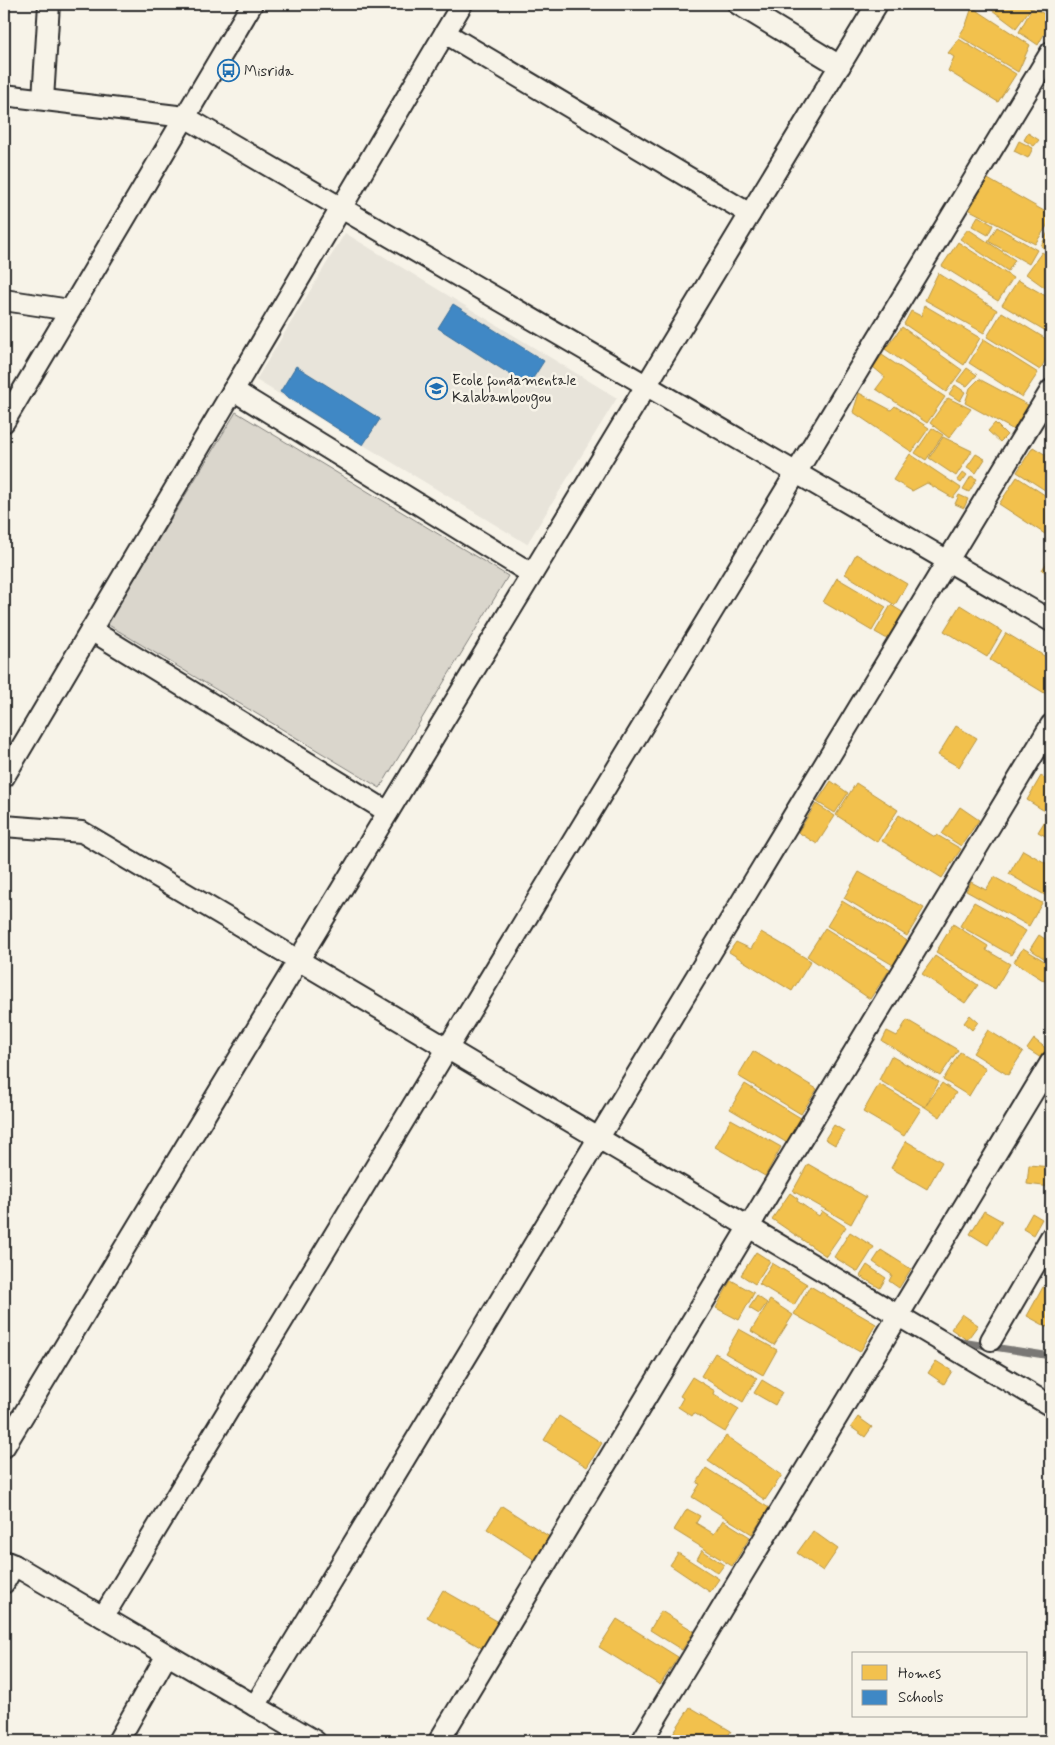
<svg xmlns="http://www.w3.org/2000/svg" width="1055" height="1745" font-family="Mynerve,sans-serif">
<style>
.built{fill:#e8e4da}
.green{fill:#dad6cc;stroke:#82807c}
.homes{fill:#f2c14e;stroke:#b69444}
.schools{fill:#3f88c5;stroke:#396c97}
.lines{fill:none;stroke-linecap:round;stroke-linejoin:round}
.stream{stroke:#7a7874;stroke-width:7}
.minor-casing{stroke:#2b2b2b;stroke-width:24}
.minor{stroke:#f7f3e8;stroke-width:20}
.labels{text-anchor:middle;stroke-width:5;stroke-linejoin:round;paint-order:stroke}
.poi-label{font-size:15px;fill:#2b2b2b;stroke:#f7f3e8;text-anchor:start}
</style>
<rect width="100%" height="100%" fill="#f7f3e8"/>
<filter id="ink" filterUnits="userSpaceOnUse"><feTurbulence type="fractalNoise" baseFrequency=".02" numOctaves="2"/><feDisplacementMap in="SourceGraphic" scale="10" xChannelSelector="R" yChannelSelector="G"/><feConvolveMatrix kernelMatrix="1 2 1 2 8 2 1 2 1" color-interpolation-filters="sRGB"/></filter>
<g filter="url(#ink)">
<path class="built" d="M345 233 617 398 527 544 256 380Z"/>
<path class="green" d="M236 412 508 576 380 788 107 624Z"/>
<g class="homes">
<path d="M984 4H1025L1031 8 1016 28Z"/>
<path d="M972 7 1030 45 1018 72 959 36 966 25Z"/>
<path d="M1032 8 1051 17V22L1038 45 1019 32Z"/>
<path d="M959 39 1016 74 998 102 948 71 954 57 948 53Z"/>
<path d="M1028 133 1039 140 1034 146 1024 140Z"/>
<path d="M1019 141 1033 148 1028 158 1014 151Z"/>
<path d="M986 178 1051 215V220L1035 244 968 209Z"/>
<path d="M978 216 993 225 988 235 972 226Z"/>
<path d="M1051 226V253L1041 246Z"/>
<path d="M997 227 1037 250 1029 264 988 241Z"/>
<path d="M968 229 1015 260 1008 271 960 239Z"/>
<path d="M958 242 1013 278 998 301 942 266Z"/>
<path d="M1042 252 1051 258V292L1026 274Z"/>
<path d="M938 273 997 310 984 333 925 300Z"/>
<path d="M1018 280 1051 299V334L1002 305Z"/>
<path d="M924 305 980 338 964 365 904 324 911 311 921 316Z"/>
<path d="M1002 312 1051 342V350L1040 370 987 337Z"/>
<path d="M902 327 962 370 946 392 885 349Z"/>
<path d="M984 339 1038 373 1022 397 969 363Z"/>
<path d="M882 355 945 397 927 423 876 389 885 377 873 367Z"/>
<path d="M967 368 977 375 967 386 957 381Z"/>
<path d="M979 379 1028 405 1014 430 965 403 970 388Z"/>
<path d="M955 385 965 392 960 401 949 394Z"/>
<path d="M859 393 891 410 895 406 929 428 912 452 853 412Z"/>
<path d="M948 398 971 409 949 438 930 423Z"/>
<path d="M995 423 1007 435 1000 442 988 431Z"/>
<path d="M932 428 943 435 926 460 915 453Z"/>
<path d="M943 437 972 451 956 476 929 458Z"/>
<path d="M1033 447 1051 458V494L1017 472Z"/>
<path d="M910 454 961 488 953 498 927 483 912 491 893 480Z"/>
<path d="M976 454 985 459 976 473 967 467Z"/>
<path d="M963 472 967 475 961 483 957 480Z"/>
<path d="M971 476 977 479 969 492 963 489Z"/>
<path d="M1017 477 1051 499V538L999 504Z"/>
<path d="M959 495 968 499 964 508 955 504Z"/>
<path d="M856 554 907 584 895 605 845 574Z"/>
<path d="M1051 556V575L1042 570Z"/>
<path d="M837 578 886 607 872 631 823 602Z"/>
<path d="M891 605 904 613 889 640 875 632Z"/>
<path d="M960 605 1002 631 987 657 944 631Z"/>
<path d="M1006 633 1051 660V697L990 660Z"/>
<path d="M956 726 977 738 959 767 938 755Z"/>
<path d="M1041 776 1051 782V815L1027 800Z"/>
<path d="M831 781 848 793 835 813 817 802Z"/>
<path d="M856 783 898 810 877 842 836 815Z"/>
<path d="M816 804 835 816 817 844 798 832Z"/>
<path d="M960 807 979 820 961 846 942 834Z"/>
<path d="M899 815 935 837 937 835 961 849 942 878 882 841Z"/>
<path d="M1046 819 1051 822V839L1038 832Z"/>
<path d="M1023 850 1051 866V891L1048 897 1009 874Z"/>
<path d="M859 872 924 908 907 936 844 898Z"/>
<path d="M994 877 1042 903 1029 926 966 891 971 882 986 890Z"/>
<path d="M842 901 909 942 893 965 827 926Z"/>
<path d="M974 902 1026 931 1011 955 960 926Z"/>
<path d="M953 924 988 946 986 950 1010 964 995 989 936 952Z"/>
<path d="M825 928 890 969 870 999 807 956Z"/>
<path d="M761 932 811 961 792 991 729 952 736 942 751 949Z"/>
<path d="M1039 935 1051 943V963L1030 949Z"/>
<path d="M1023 948 1051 965V985L1014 962Z"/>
<path d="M935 956 978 985 965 1003 922 974Z"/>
<path d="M970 1015 978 1022 972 1030 964 1023Z"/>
<path d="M907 1020 958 1050 940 1076 882 1041 887 1031 897 1036Z"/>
<path d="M988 1030 1023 1052 1008 1075 973 1053Z"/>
<path d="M1034 1039 1047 1049 1041 1058 1027 1049Z"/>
<path d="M753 1051 817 1089 801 1114 738 1076Z"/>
<path d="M960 1052 986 1068 969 1096 943 1080Z"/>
<path d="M891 1056 939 1082 925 1107 879 1080Z"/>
<path d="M942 1083 956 1093 940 1117 925 1107Z"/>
<path d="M745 1084 804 1120 789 1144 730 1109Z"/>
<path d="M879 1084 921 1109 904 1136 863 1112Z"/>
<path d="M731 1119 781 1147 765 1176 715 1147Z"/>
<path d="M834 1125 844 1131 835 1145 825 1139Z"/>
<path d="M906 1141 942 1162 927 1189 891 1168Z"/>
<path d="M808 1164 866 1197 851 1224 793 1191Z"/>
<path d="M1029 1165 1051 1167V1187L1027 1184Z"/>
<path d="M790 1193 798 1199 797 1201 819 1216 822 1211 846 1227 826 1256 772 1219Z"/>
<path d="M984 1211 1002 1221 988 1245 970 1234Z"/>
<path d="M1032 1213 1042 1219 1033 1235 1023 1229Z"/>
<path d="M850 1232 874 1247 858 1272 834 1257Z"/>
<path d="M881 1250 911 1269 899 1288 889 1281 892 1275 873 1262Z"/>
<path d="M756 1252 770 1261 755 1284 741 1275Z"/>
<path d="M772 1263 807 1284 794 1305 759 1284Z"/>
<path d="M867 1265 886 1278 880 1288 860 1276Z"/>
<path d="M731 1280 754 1293 739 1320 716 1308Z"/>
<path d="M810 1286 876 1324 860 1352 794 1314Z"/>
<path d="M1043 1287 1051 1291V1329L1027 1316Z"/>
<path d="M757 1296 767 1303 759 1314 749 1308Z"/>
<path d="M770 1300 793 1315 774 1345 751 1331Z"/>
<path d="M962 1314 978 1325 967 1340 951 1329Z"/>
<path d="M739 1329 777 1350 763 1375 725 1353Z"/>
<path d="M715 1353 757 1378 743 1402 701 1376Z"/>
<path d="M936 1361 952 1371 944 1384 928 1373Z"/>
<path d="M692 1377 715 1391 714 1394 739 1409 725 1432 694 1413 692 1416 678 1407 683 1398 680 1396Z"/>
<path d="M762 1380 782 1392 775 1405 754 1393Z"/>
<path d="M559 1416 602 1443 587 1467 544 1440Z"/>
<path d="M858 1417 872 1427 865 1437 851 1427Z"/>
<path d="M726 1436 782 1475 765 1500 708 1461Z"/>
<path d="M706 1468 769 1508 752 1534 692 1497 700 1484 697 1483Z"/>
<path d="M502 1506 556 1541 541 1564 487 1529Z"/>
<path d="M687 1509 700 1516 696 1523 714 1534 723 1520 750 1537 732 1566 674 1530Z"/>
<path d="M813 1531 838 1549 823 1571 797 1553Z"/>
<path d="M702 1550 724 1565 718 1573 697 1559Z"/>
<path d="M678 1553 719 1579 710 1592 670 1565Z"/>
<path d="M443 1590 504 1625 489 1652 427 1617Z"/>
<path d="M661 1611 694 1631 682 1650 650 1630Z"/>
<path d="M617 1619 678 1657 660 1685 599 1647Z"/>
<path d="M690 1707 731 1731 725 1741H682L672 1735Z"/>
</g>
<g class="schools">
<path d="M453 304 544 361 528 386 438 328Z"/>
<path d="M296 366 380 419 363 445 280 392Z"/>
</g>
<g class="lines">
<path class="stream" d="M955 1341 1051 1356"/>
<defs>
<g id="minor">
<path d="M738 4 840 66"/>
<path d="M445 33 750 214"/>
<path d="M4 95 185 117 1051 621"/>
<path d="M43 99 49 4"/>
<path d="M4 300 70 310"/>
<path d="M233 390 532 574"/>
<path d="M4 422 252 4"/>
<path d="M91 630 388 812"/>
<path d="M4 777 462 4"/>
<path d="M4 826 82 832 1051 1406"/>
<path d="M991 1340 1051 1237"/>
<path d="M4 1447 877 4"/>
<path d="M4 1561 14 1565 315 1741"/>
<path d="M4 1583 14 1565"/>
<path d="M103 1617 1051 52"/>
<path d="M255 1706 1051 390"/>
<path d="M118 1741 167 1655"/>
<path d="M439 1741 1051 725"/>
<path d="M642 1741 1051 1062"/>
</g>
</defs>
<use href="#minor" class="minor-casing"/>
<use href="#minor" class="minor"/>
</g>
</g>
<defs>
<symbol id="bus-ring" viewBox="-11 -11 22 22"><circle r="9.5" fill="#f7f3e8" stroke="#1f6fb2" stroke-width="1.5"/><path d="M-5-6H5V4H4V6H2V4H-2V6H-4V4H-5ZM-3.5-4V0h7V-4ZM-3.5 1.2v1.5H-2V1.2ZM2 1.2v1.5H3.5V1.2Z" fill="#1f6fb2"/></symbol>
<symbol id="school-ring" viewBox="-11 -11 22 22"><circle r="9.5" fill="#f7f3e8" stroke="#1f6fb2" stroke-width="1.5"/><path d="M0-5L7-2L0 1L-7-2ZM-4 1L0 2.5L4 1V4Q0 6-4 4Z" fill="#1f6fb2"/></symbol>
</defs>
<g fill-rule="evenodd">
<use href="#bus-ring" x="216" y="58" width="25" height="25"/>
<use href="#school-ring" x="424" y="376" width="25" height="25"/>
</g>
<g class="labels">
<g class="poi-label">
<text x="244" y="76">Misrida</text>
<text x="452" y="385">Ecole fondamentale<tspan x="452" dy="17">Kalabambougou</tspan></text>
</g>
</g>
<rect width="1055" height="1745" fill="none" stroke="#f7f3e8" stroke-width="20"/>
<rect x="10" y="10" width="1035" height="1725" fill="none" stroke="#2b2b2b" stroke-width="2" filter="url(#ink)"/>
<rect x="852" y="1652" width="175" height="65" fill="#f7f3e8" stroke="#a5a39c"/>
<rect x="862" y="1665" width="25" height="15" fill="#f2c14e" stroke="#a5a39c"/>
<text x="898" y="1678" font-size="15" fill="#2b2b2b">Homes</text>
<rect x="862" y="1690" width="25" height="15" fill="#3f88c5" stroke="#a5a39c"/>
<text x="898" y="1702" font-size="15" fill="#2b2b2b">Schools</text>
</svg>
